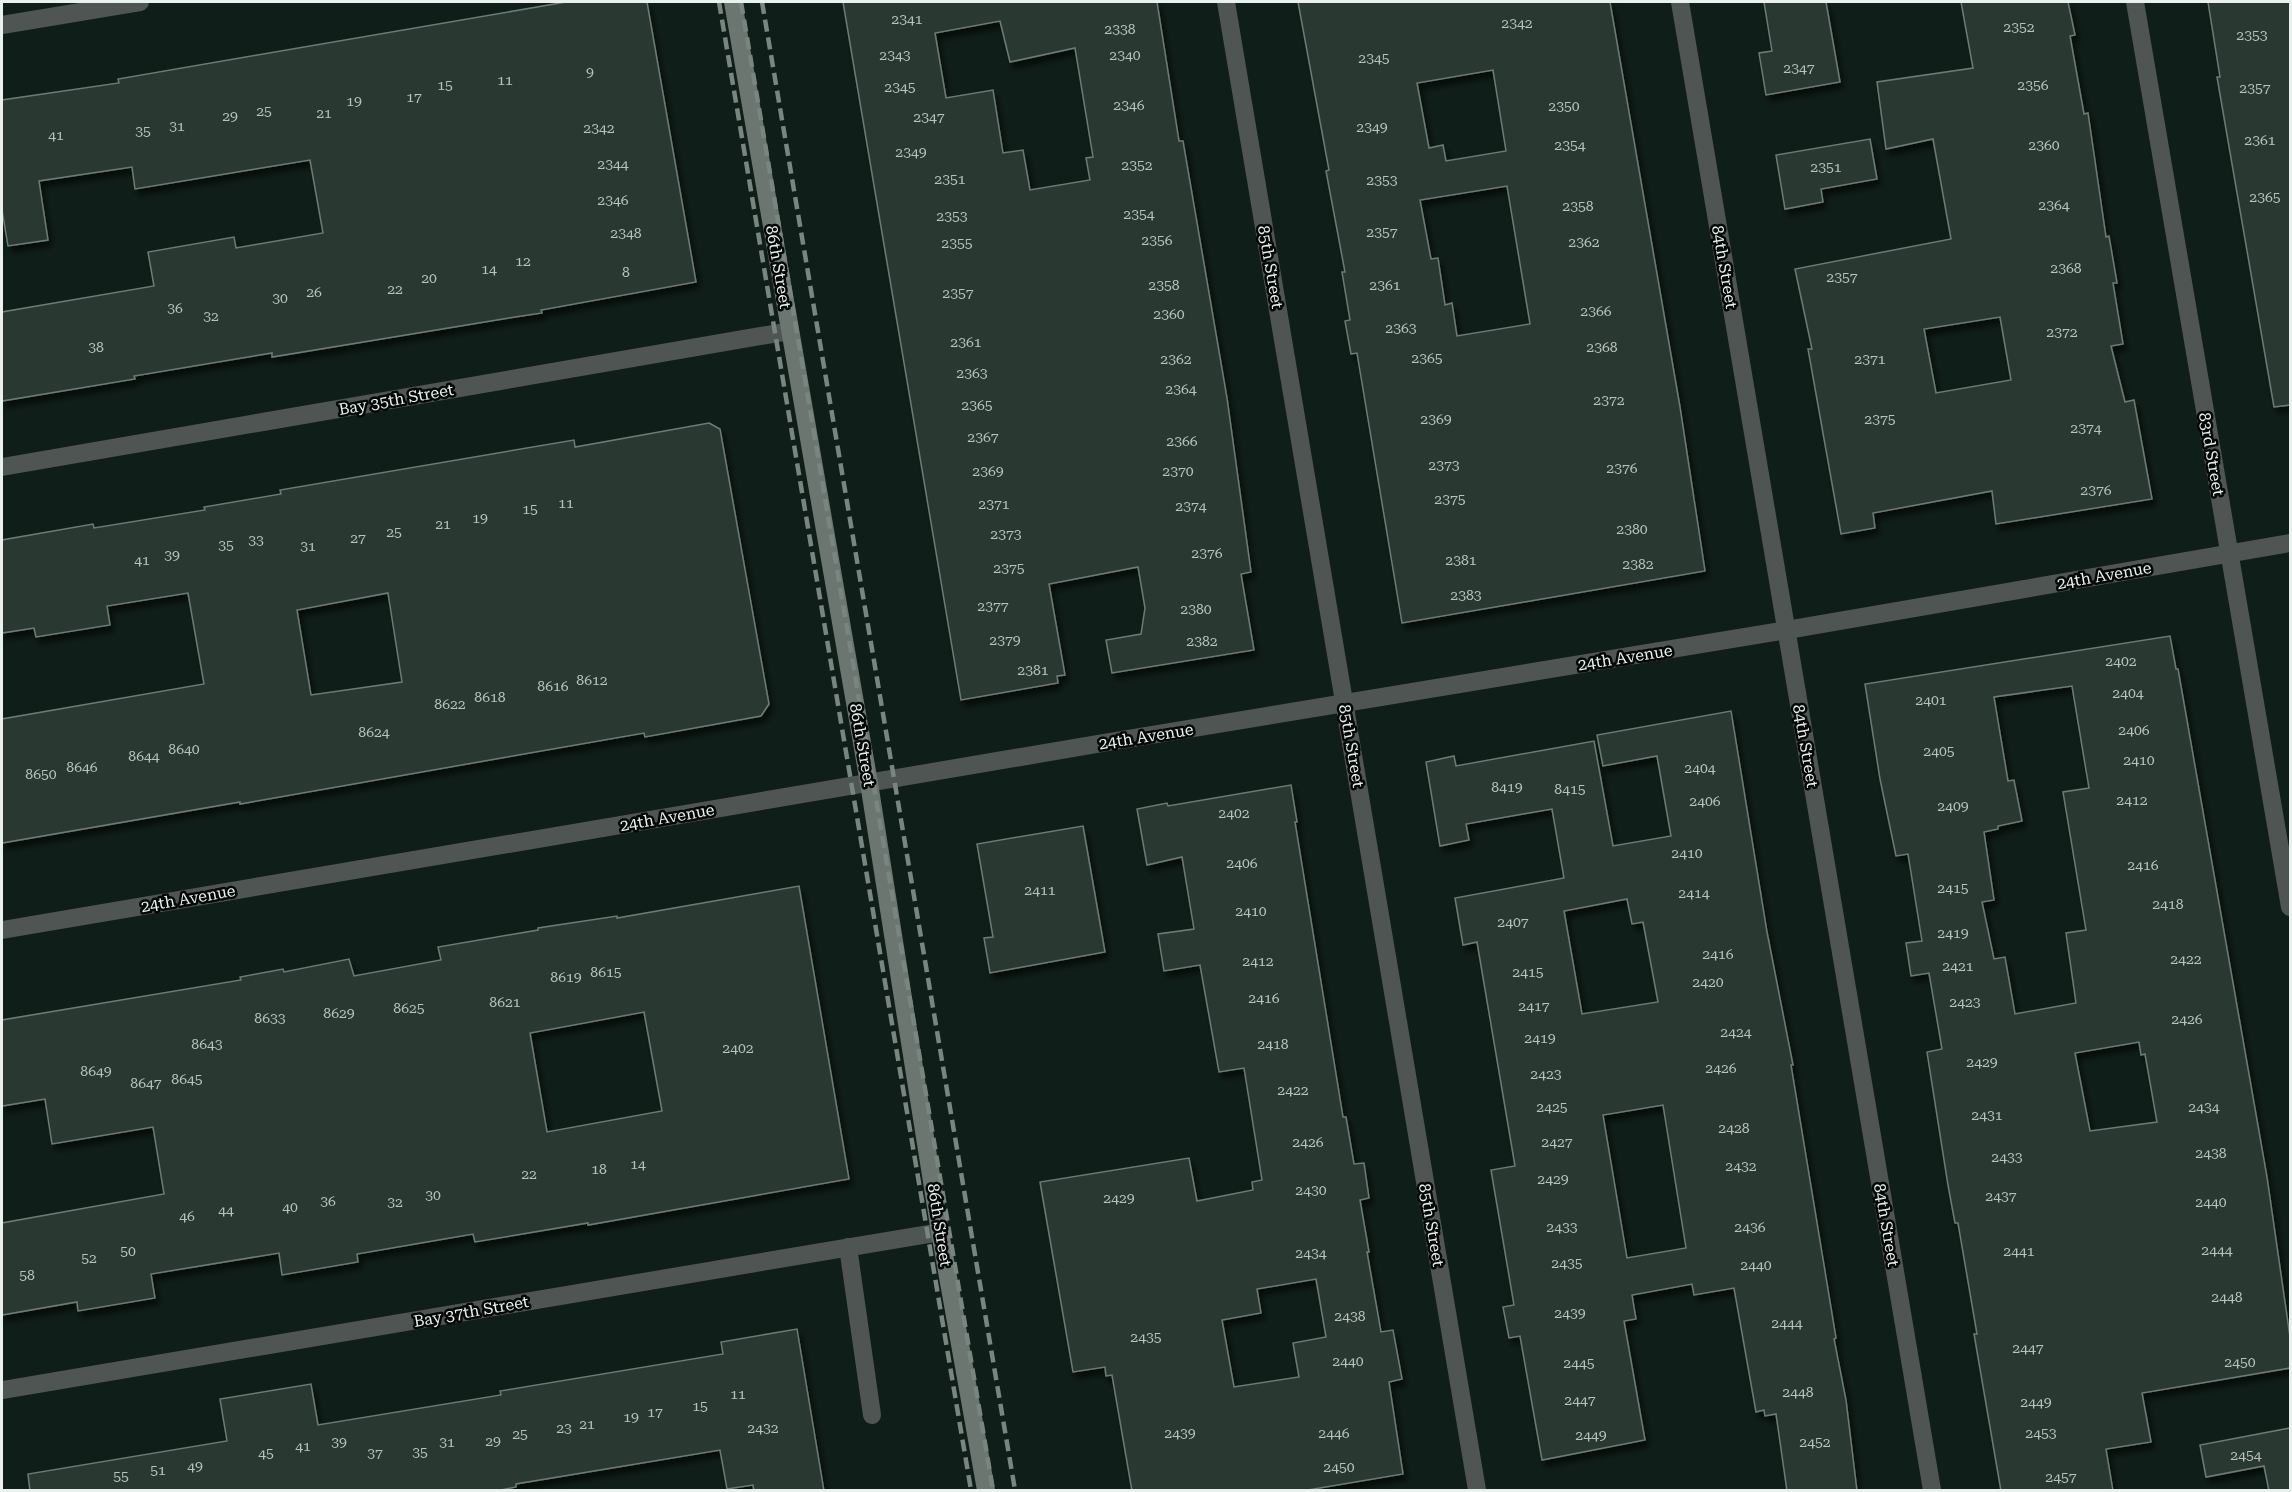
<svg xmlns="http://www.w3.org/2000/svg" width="2292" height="1492" font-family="'Roboto Serif',serif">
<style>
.building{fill:#293831;stroke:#6b7c75;stroke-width:1.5;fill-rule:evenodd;filter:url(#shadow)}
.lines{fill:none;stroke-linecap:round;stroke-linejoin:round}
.lane{stroke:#4e5552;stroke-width:18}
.street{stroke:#4e5552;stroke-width:18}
.secondary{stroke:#6b7671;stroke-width:18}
.rail{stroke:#798580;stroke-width:4.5;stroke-dasharray:12 6;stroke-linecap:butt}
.labels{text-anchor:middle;stroke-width:5;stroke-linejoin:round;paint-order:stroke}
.number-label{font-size:14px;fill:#b8c3be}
.street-label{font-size:16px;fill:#e8f1ed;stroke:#030705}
</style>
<defs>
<filter id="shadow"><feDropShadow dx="3.5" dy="6" stdDeviation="3" flood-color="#0009"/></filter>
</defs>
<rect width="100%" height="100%" fill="#101e19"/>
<g class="building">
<path d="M566 2H647L696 282 541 310 542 313 515 317 272 357V353L134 376 135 379 2 401V312L154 286 148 252 234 237 236 248 323 233 310 160 135 189 132 167 39 181 48 240 8 246 2 210V100L119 83 118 79Z"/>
<path d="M843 2H1157L1179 141H1183L1227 398 1251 572 1241 574 1254 650 1112 673 1106 640 1141 634 1145 608 1138 567 1049 584 1065 675 1057 676 1058 683 961 700ZM1000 21 1010 62 1075 48 1093 157 1086 158 1090 180 1030 190 1023 150 1003 153 993 90 946 98 935 33Z"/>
<path d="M1298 2H1610L1680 407 1705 571 1402 623 1357 353 1351 354 1345 321 1350 320 1342 272H1345L1326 171 1329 170ZM1493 70 1506 151 1446 161 1443 145 1429 148 1417 83ZM1507 186 1530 324 1457 336 1452 303 1445 305 1438 258 1431 259 1420 200Z"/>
<path d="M1764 2H1826L1840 82 1766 95 1759 53 1772 51Z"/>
<path d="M1961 2H2068L2075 35 2070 36 2084 114 2088 113 2106 237 2109 236 2117 283H2113L2123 344 2111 346 2125 402 2134 400 2152 499 1996 524 1992 491 1873 513 1875 528 1841 534 1808 349H1812L1795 269 1951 239 1933 139 1886 149 1877 82 1973 68ZM2000 317 2011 380 1936 393 1924 329Z"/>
<path d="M2208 2H2290V405L2274 407 2217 77H2220Z"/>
<path d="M1870 139 1877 179 1821 189 1823 202 1785 209 1776 155Z"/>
<path d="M709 423 720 429 769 704 761 716 645 737 644 733 240 804V802L2 843V719L204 684 188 593 107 606 110 625 36 637 34 628 2 633V540L93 524 94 528 205 510 204 507 281 494 280 490 574 440 575 447ZM388 593 402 682 311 695 297 610Z"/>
<path d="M2170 636 2176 669H2178L2267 1177 2290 1337V1368L2142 1393 2151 1442 2106 1449 2113 1491H2001L1974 1334H1977L1958 1223H1955L1948 1185 1927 1052 1942 1049 1929 973 1911 976 1906 943 1922 941 1908 854 1896 856 1880 779 1865 684ZM2072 686 2089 788 2063 792 2086 930 2066 933 2076 1003 2015 1014 2005 957 1994 959 1982 902 1994 900 1984 832 1998 829V826L2022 821 2014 780 2008 781 1994 697ZM2139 1042 2141 1055 2145 1054 2157 1122 2090 1131 2075 1053Z"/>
<path d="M1731 711 1767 932 1793 1065H1791L1836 1338 1834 1339 1846 1400 1857 1491H1787L1776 1414 1765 1416 1764 1410 1756 1412 1734 1288 1694 1295 1692 1284 1632 1295 1636 1319 1624 1321 1645 1440 1542 1460 1520 1336 1509 1338 1503 1307 1514 1305 1491 1170 1515 1166 1477 942 1463 945 1455 898 1564 878 1552 809 1466 824 1469 840 1440 846 1426 762 1454 756 1456 766 1594 741 1613 846 1671 836 1657 756 1603 766 1597 735ZM1627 899 1632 924 1643 922 1658 1002 1582 1014 1564 911ZM1663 1105 1686 1248 1627 1258 1603 1115Z"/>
<path d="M1291 785 1297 822H1295L1343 1117H1346L1354 1164 1364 1163 1369 1198 1360 1200 1369 1252H1367L1381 1332 1393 1330 1402 1379 1389 1382 1403 1474 1302 1491H1132L1112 1375 1106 1376 1105 1367 1073 1372 1040 1182 1189 1158 1197 1201 1253 1190 1252 1182 1262 1180 1244 1068 1219 1072 1200 965 1164 971 1158 934 1194 929 1182 857 1147 865 1137 809 1167 803 1168 806ZM1316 1279 1326 1337 1293 1343 1299 1377 1234 1387 1222 1320 1261 1313 1257 1289Z"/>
<path d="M1083 826 1105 952 990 973 984 938 993 937 977 844Z"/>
<path d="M799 886 849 1179 588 1225V1223L475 1242 473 1234 421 1243 357 1254 358 1262 282 1275 279 1253 151 1274 155 1298 78 1311 77 1302 2 1315V1223L164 1194 153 1127 52 1144 45 1099 2 1106V1020L241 980 240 977 283 969 284 972 349 959 354 976 441 960 438 947 538 930V928L617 916V918ZM644 1012 662 1111 547 1132 530 1033Z"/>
<path d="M797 1329 824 1491H754L753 1485 727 1489 720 1450 516 1484V1487L496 1491H30L28 1474 227 1441 220 1399 311 1384 318 1425 501 1395 500 1391 723 1354 721 1342Z"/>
<path d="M2290 1428V1491H2269L2264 1466 2206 1477 2200 1445Z"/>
</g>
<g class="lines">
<path class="lane" d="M848 1247 872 1415"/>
<g class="street">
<path d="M1226 2 1477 1490"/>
<path d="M1680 2 1932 1490"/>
<path d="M2135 2 2290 907"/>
<path d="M2 25 140 2"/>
<path d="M2 467 790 331"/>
<path d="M2 930 1103 743 1787 630 2290 543"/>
<path d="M2 1390 940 1232"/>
</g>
<path class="secondary" d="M733 2 869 783 940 1232 986 1490"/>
<g class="rail">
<path d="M719 2 971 1490"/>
<path d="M741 2 993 1490"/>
<path d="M762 2 1015 1490"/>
</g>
</g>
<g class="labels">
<g class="number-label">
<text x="907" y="24">2341</text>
<text x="1517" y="28">2342</text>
<text x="2019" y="32">2352</text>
<text x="1120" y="34">2338</text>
<text x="2252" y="40">2353</text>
<text x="895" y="60">2343</text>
<text x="1125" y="60">2340</text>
<text x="1374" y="63">2345</text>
<text x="1799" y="73">2347</text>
<text x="590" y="77">9</text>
<text x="505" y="85">11</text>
<text x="445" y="90">15</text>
<text x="2033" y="90">2356</text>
<text x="900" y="92">2345</text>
<text x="2255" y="93">2357</text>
<text x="414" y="102">17</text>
<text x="354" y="106">19</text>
<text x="1129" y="110">2346</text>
<text x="1564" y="111">2350</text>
<text x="264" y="116">25</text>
<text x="324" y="118">21</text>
<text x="230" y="121">29</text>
<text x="929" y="122">2347</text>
<text x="177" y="131">31</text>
<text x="1372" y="132">2349</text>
<text x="599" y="133">2342</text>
<text x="143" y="136">35</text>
<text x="56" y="140">41</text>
<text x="2260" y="145">2361</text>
<text x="1570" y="150">2354</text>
<text x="2044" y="150">2360</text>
<text x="911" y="157">2349</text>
<text x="613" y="169">2344</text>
<text x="1137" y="170">2352</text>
<text x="1826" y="172">2351</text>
<text x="950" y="184">2351</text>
<text x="1382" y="185">2353</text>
<text x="2265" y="202">2365</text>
<text x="613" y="205">2346</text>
<text x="2054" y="210">2364</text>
<text x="1578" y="211">2358</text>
<text x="1139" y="219">2354</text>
<text x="952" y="221">2353</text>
<text x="1382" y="237">2357</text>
<text x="626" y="238">2348</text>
<text x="1157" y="245">2356</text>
<text x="1584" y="247">2362</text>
<text x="957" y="248">2355</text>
<text x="523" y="266">12</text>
<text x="2066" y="273">2368</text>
<text x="489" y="274">14</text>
<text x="626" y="277">8</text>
<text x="1842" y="282">2357</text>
<text x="429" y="283">20</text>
<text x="1164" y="290">2358</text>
<text x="1385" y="290">2361</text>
<text x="395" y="294">22</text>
<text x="314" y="297">26</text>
<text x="958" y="298">2357</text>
<text x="280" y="303">30</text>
<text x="175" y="313">36</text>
<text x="1596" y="316">2366</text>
<text x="1169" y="319">2360</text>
<text x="211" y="321">32</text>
<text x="1401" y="333">2363</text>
<text x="2062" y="337">2372</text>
<text x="966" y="347">2361</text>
<text x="96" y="352">38</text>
<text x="1602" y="352">2368</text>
<text x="1427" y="363">2365</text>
<text x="1176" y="364">2362</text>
<text x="1870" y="364">2371</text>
<text x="972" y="378">2363</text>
<text x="1181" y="394">2364</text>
<text x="1609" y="405">2372</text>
<text x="977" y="410">2365</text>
<text x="1436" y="424">2369</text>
<text x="1880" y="424">2375</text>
<text x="2086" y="433">2374</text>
<text x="983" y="442">2367</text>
<text x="1182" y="446">2366</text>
<text x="1444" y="470">2373</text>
<text x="1622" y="473">2376</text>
<text x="988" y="476">2369</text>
<text x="1178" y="476">2370</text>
<text x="2096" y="495">2376</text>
<text x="1450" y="504">2375</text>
<text x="566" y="508">11</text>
<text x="994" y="509">2371</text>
<text x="1191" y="511">2374</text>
<text x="530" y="514">15</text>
<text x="480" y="523">19</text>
<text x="443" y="529">21</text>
<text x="1632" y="534">2380</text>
<text x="394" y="537">25</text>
<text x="1006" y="539">2373</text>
<text x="358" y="543">27</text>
<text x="256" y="545">33</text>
<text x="226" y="550">35</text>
<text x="308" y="551">31</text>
<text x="1207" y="558">2376</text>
<text x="172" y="560">39</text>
<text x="142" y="565">41</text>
<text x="1461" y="565">2381</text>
<text x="1638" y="569">2382</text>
<text x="1009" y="573">2375</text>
<text x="1466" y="600">2383</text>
<text x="993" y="611">2377</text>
<text x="1196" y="614">2380</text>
<text x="1005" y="645">2379</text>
<text x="1202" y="646">2382</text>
<text x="2121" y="666">2402</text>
<text x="1033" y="675">2381</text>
<text x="592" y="685">8612</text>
<text x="553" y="691">8616</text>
<text x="2128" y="698">2404</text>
<text x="490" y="702">8618</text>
<text x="1931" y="705">2401</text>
<text x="450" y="709">8622</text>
<text x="2134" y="735">2406</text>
<text x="374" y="737">8624</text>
<text x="184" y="754">8640</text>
<text x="1939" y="756">2405</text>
<text x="144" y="761">8644</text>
<text x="2139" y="765">2410</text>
<text x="82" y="772">8646</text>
<text x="1700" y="773">2404</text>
<text x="41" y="779">8650</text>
<text x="1507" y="792">8419</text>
<text x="1570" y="794">8415</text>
<text x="2132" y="805">2412</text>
<text x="1705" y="806">2406</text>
<text x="1953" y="811">2409</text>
<text x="1234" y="818">2402</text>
<text x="1687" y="858">2410</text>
<text x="1242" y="868">2406</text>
<text x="2143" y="870">2416</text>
<text x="1953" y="893">2415</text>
<text x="1040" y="895">2411</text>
<text x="1694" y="898">2414</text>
<text x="2168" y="909">2418</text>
<text x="1251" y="916">2410</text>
<text x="1513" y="927">2407</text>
<text x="1953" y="938">2419</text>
<text x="1718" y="959">2416</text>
<text x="2186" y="964">2422</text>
<text x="1258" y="966">2412</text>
<text x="1958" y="971">2421</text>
<text x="606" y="977">8615</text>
<text x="1528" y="977">2415</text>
<text x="566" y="982">8619</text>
<text x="1708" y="987">2420</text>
<text x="1264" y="1003">2416</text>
<text x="505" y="1007">8621</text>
<text x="1965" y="1007">2423</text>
<text x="1534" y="1011">2417</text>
<text x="409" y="1013">8625</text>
<text x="339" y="1018">8629</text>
<text x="270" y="1023">8633</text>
<text x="2187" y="1024">2426</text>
<text x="1736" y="1037">2424</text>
<text x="1540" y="1043">2419</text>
<text x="207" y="1049">8643</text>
<text x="1273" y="1049">2418</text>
<text x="738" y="1053">2402</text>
<text x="1982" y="1067">2429</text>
<text x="1721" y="1073">2426</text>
<text x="96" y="1076">8649</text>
<text x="1546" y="1079">2423</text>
<text x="187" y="1084">8645</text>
<text x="146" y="1088">8647</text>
<text x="1293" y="1095">2422</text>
<text x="1552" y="1112">2425</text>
<text x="2204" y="1112">2434</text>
<text x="1987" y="1120">2431</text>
<text x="1734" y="1133">2428</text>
<text x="1308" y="1147">2426</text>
<text x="1557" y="1147">2427</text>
<text x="2211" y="1158">2438</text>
<text x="2007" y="1162">2433</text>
<text x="638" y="1169">14</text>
<text x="1741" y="1171">2432</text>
<text x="599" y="1174">18</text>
<text x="529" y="1179">22</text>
<text x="1553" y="1184">2429</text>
<text x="1311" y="1195">2430</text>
<text x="433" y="1200">30</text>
<text x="2001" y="1201">2437</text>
<text x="1119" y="1203">2429</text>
<text x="328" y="1206">36</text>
<text x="395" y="1207">32</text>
<text x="2211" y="1207">2440</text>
<text x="290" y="1212">40</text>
<text x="226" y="1215">44</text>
<text x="187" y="1221">46</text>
<text x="1562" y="1232">2433</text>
<text x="1750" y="1232">2436</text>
<text x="2217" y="1255">2444</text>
<text x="128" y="1256">50</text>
<text x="2019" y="1256">2441</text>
<text x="1311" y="1258">2434</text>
<text x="89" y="1263">52</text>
<text x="1567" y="1268">2435</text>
<text x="1756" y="1270">2440</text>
<text x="27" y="1280">58</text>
<text x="2227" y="1302">2448</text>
<text x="1570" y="1318">2439</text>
<text x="1350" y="1321">2438</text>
<text x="1787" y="1328">2444</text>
<text x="1146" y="1342">2435</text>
<text x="2028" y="1353">2447</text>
<text x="1348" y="1366">2440</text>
<text x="2240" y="1367">2450</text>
<text x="1579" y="1368">2445</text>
<text x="1798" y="1397">2448</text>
<text x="738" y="1399">11</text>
<text x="1580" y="1405">2447</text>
<text x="2036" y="1407">2449</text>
<text x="700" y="1411">15</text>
<text x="655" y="1417">17</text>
<text x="631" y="1422">19</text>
<text x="587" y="1429">21</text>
<text x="564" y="1433">23</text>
<text x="763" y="1433">2432</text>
<text x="1180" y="1438">2439</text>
<text x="1334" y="1438">2446</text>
<text x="2041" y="1438">2453</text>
<text x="520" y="1439">25</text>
<text x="1591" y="1440">2449</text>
<text x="493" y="1446">29</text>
<text x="339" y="1447">39</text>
<text x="447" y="1447">31</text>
<text x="1815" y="1447">2452</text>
<text x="303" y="1451">41</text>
<text x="420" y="1457">35</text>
<text x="266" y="1458">45</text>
<text x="375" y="1458">37</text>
<text x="2246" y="1460">2454</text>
<text x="195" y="1471">49</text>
<text x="1339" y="1472">2450</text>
<text x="158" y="1475">51</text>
<text x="121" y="1481">55</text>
<text x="2061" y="1482">2457</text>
</g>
<g class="street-label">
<text transform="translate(779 267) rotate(80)" y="6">86th Street</text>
<text transform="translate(1271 267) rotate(80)" y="6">85th Street</text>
<text transform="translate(1725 267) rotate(80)" y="6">84th Street</text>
<text transform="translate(396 399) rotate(-10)" y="6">Bay 35th Street</text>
<text transform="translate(2212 454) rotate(80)" y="6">83rd Street</text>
<text transform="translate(2104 575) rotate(-10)" y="6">24th Avenue</text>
<text transform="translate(1625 657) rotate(-9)" y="6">24th Avenue</text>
<text transform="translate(1146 736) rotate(-9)" y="6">24th Avenue</text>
<text transform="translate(863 745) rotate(80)" y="6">86th Street</text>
<text transform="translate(1352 746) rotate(80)" y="6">85th Street</text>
<text transform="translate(1806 746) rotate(80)" y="6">84th Street</text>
<text transform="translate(667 817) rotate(-10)" y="6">24th Avenue</text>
<text transform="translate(188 898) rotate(-10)" y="6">24th Avenue</text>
<text transform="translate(940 1225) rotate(81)" y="6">86th Street</text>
<text transform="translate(1432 1225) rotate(80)" y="6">85th Street</text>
<text transform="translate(1887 1225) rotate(80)" y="6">84th Street</text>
<text transform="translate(471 1311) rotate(-10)" y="6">Bay 37th Street</text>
</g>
</g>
<rect width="2292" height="1492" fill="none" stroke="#e8f1ed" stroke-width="6"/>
</svg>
